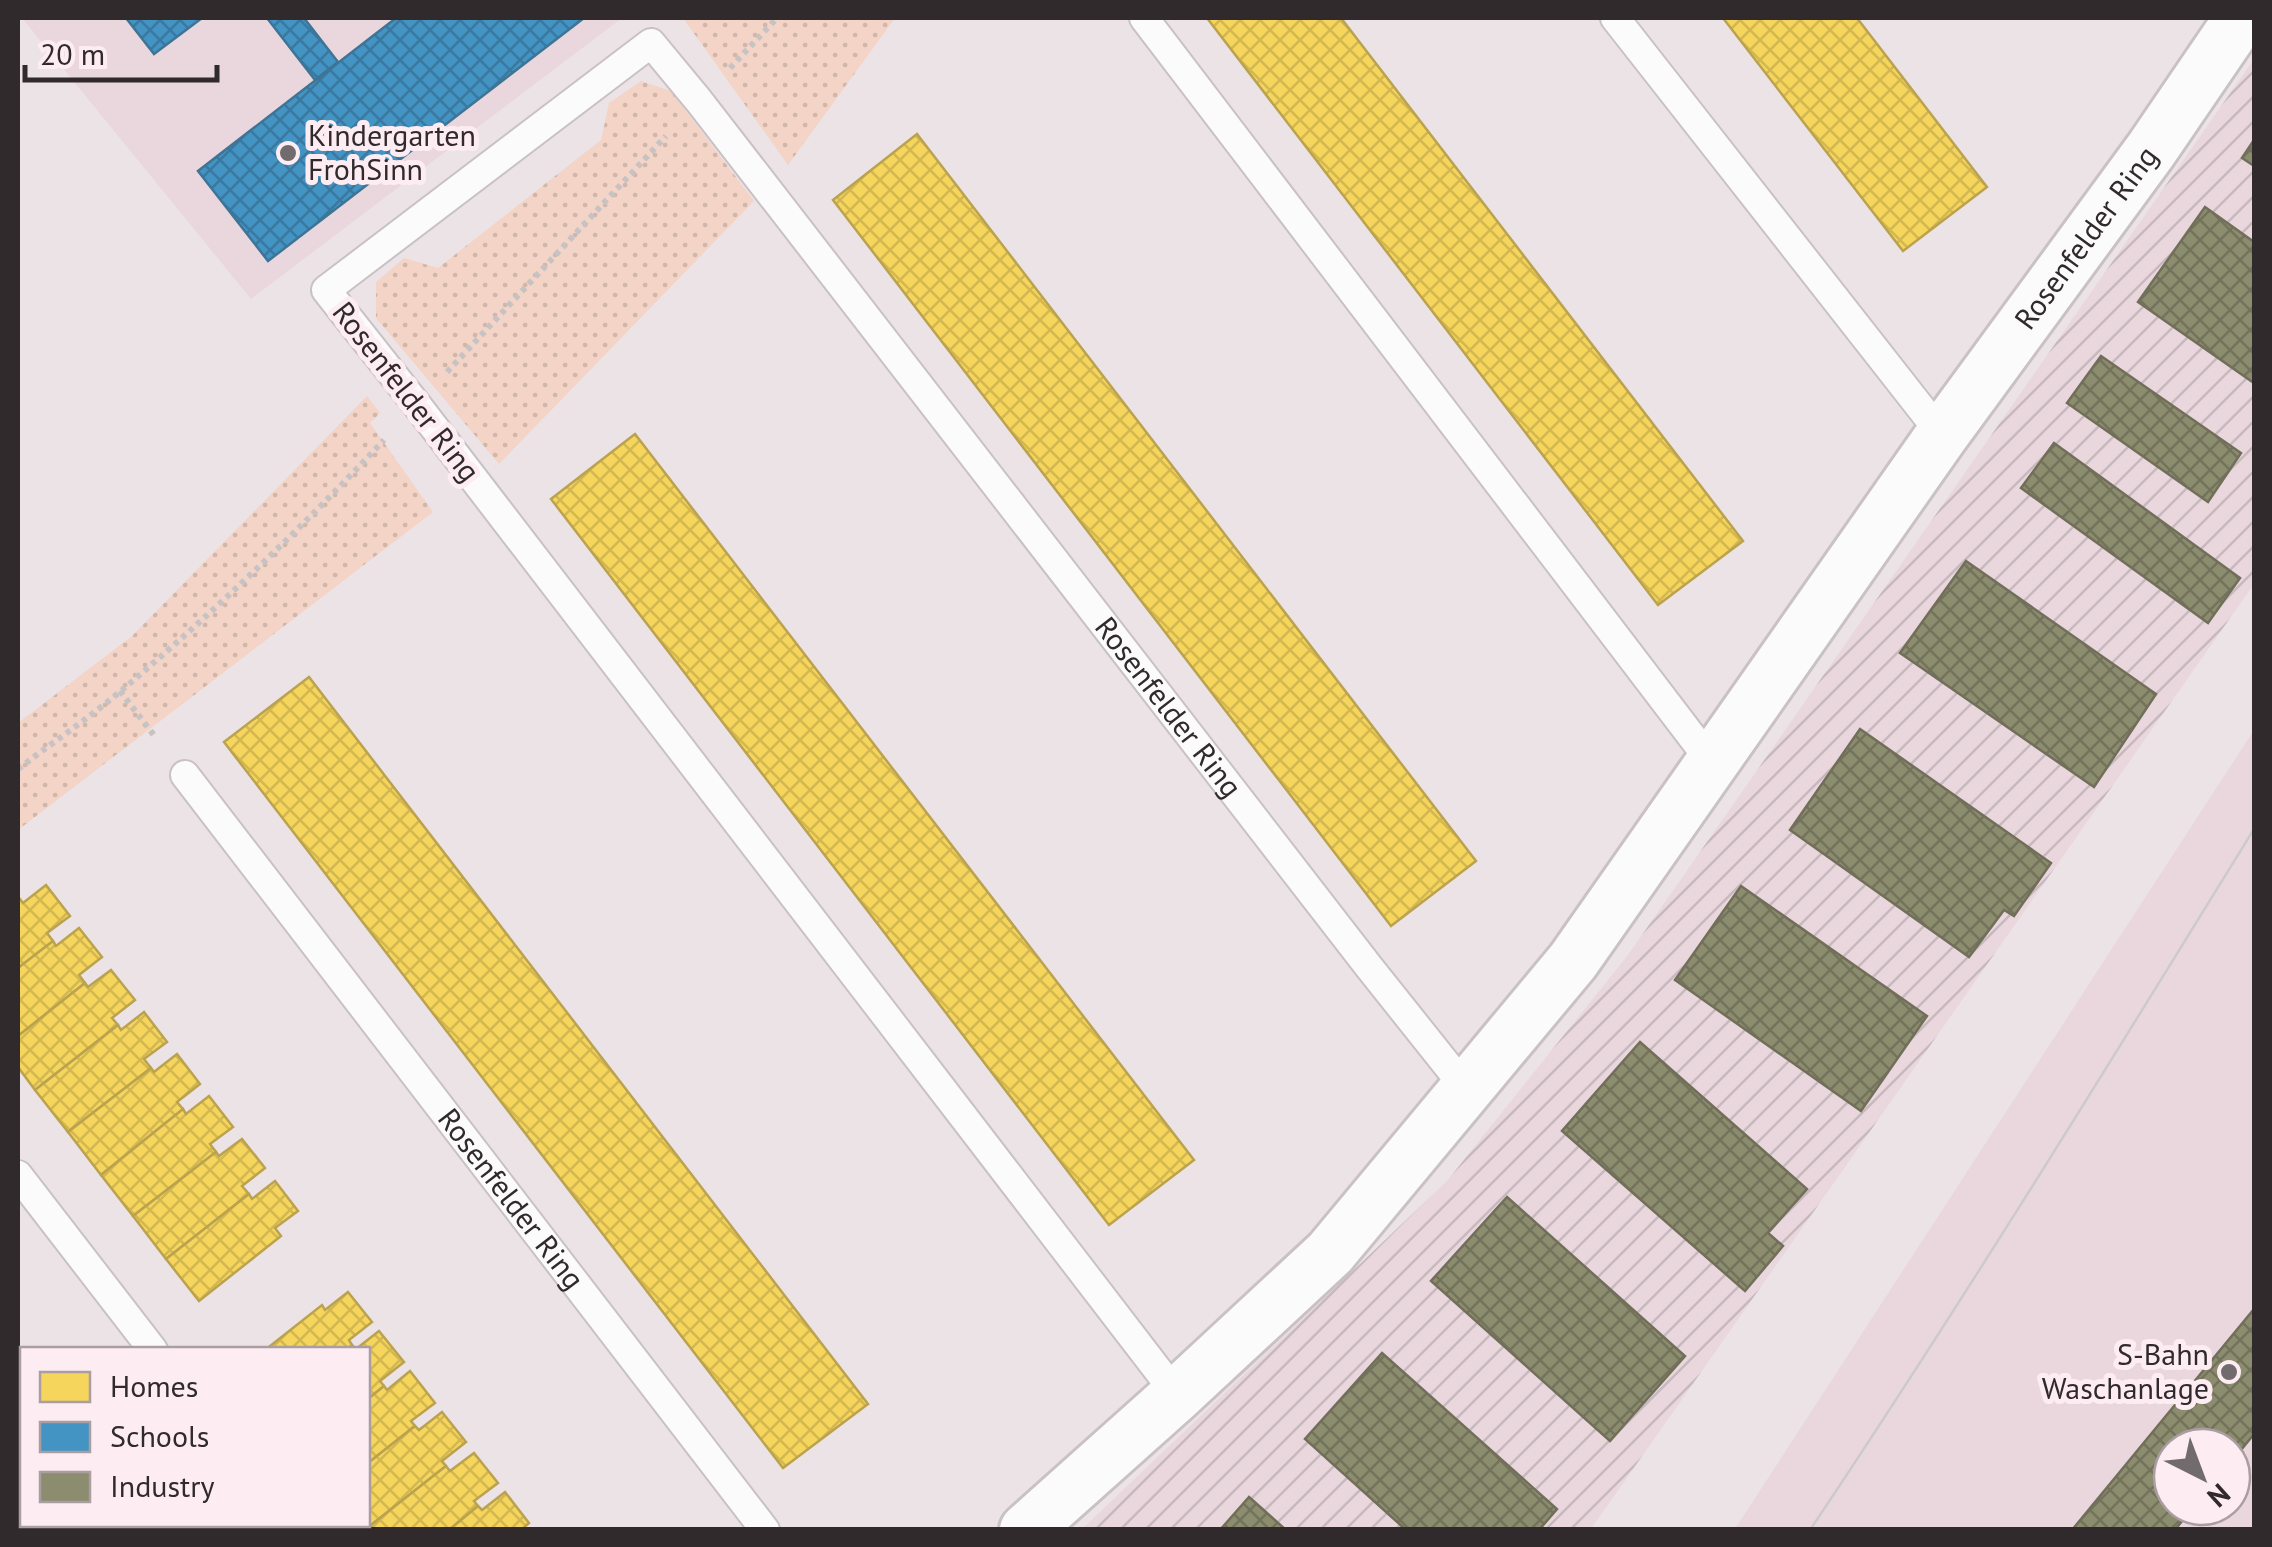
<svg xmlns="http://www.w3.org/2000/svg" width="2272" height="1547" font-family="'PT Sans',sans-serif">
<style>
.built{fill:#e9d7dd;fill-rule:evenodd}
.industrial{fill:url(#industrial-furrows)}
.green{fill:url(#green-dots)}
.homes{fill:url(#homes-cross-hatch);stroke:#bba24e;stroke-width:2.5}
.schools{fill:url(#schools-cross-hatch);stroke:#3e7496;stroke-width:2.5}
.industry{fill:url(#industry-cross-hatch);stroke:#716f5a;stroke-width:2.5}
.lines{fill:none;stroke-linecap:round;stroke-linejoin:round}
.lane-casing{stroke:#c9c1c4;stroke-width:32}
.street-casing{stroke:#c9c1c4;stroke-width:58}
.path{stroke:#c7c3c4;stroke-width:6;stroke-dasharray:5 5;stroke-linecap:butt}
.lane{stroke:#fcfbfb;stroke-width:28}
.street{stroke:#fcfbfb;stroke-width:52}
.tram{stroke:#cdcacc;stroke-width:2.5}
.poi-dot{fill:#726b6d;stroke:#fdecf2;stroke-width:4}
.labels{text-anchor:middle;stroke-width:10;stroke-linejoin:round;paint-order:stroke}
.poi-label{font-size:30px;fill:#312a2c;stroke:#fdecf2;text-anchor:start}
.street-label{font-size:30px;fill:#312a2c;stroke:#fdecf2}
</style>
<defs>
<pattern id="industrial-furrows" width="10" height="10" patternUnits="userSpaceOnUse" patternTransform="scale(2.5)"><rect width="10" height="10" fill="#e9d7dd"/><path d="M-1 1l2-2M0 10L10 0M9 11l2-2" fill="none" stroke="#c8b9be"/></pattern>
<pattern id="green-dots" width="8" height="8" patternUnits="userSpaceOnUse" patternTransform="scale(2.5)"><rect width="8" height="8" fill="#f3d4c6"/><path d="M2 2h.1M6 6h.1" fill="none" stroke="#d1b6aa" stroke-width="1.8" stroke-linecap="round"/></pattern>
<pattern id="homes-cross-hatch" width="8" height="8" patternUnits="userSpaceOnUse" patternTransform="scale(2.5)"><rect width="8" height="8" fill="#f6d55c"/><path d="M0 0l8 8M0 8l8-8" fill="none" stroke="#d3b750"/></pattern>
<pattern id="schools-cross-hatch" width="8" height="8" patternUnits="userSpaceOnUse" patternTransform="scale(2.5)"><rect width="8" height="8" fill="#4393c3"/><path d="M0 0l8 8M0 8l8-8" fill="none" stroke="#39789f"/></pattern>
<pattern id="industry-cross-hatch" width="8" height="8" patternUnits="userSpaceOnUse" patternTransform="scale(2.5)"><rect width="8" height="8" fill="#8c8c6e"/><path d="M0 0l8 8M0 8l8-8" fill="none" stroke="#73735b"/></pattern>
</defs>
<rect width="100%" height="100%" fill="#ece3e6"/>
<g class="built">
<path d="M22 18H622L251 299Z"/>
<path d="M2254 730V1529H1735ZM2172 1447H2232V1507H2172Z"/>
</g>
<path class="industrial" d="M2254 59V584L1591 1529 1081 1530 1447 1181 1628 955Z"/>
<g class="green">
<path d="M683 18H895L788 165Z"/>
<path d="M641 81 671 91 754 201 499 464 376 318V282L404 258 438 268 601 140 609 103Z"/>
<path d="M367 396 380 413 370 423 433 512 18 830V723L132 636Z"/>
</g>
<g class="homes">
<path d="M1207 18H1341L1743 541 1658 605Z"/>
<path d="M1723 18H1857L1987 187 1903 251Z"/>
<path d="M917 134 1476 861 1391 926 833 200Z"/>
<path d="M635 434 1194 1160 1109 1225 551 499Z"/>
<path d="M309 677 868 1404 783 1468 224 742Z"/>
<path d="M46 885 70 916 47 933 53 941 18 968V900L20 899 23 903Z"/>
<path d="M79 928 102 957 79 975 85 983 18 1036V968L53 941 56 946Z"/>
<path d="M111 970 135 1000 112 1018 118 1025 35 1090 18 1067V1036L85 983 88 987Z"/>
<path d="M144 1012 167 1042 144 1059 151 1068 68 1132 35 1090 118 1025 121 1030Z"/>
<path d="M177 1054 200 1084 177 1102 183 1109 101 1175 68 1132 151 1068 154 1072Z"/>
<path d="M209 1096 233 1127 210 1144 216 1152 133 1216 101 1175 183 1109 186 1114Z"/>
<path d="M242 1139 265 1168 242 1186 249 1194 166 1259 133 1216 216 1152 219 1156Z"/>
<path d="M275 1181 298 1211 275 1228 281 1236 199 1301 166 1259 249 1194 252 1199Z"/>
<path d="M348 1292 372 1322 349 1340 352 1345 347 1350H265L322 1305 325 1310Z"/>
<path d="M379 1331 404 1362 380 1381 384 1386 368 1399V1350H347L352 1345 356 1349Z"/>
<path d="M410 1371 435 1403 411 1421 415 1426 368 1463V1399L384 1386 387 1390Z"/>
<path d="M22 1408V1466L18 1470V1412Z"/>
<path d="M442 1412 466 1442 442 1461 446 1466 371 1525 368 1521V1463L415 1426 419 1430Z"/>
<path d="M474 1453 498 1483 474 1501 478 1506 449 1530H374L371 1525 446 1466 450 1471Z"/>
<path d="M22 1466V1518L18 1511V1470Z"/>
<path d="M505 1492 529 1523 521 1530H449L478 1506 482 1510Z"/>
<path d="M28 1524H104L98 1530H32Z"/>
<path d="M104 1524H172L166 1530H98Z"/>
</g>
<g class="schools">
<path d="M126 18H202L154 54Z"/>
<path d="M267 18H304L338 62 315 80Z"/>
<path d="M396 18H584L268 261 198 171Z"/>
</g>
<g class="industry">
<path d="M2254 140V166L2242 158Z"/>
<path d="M2205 207 2254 242V383L2138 302Z"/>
<path d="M2101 356 2241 453 2208 502 2067 403Z"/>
<path d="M2054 443 2240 578 2208 623 2021 488Z"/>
<path d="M1966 561 2156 694 2094 787 1900 653Z"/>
<path d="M1860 729 2051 863 2014 916 2004 910 1969 957 1790 830Z"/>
<path d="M1741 886 1927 1016 1861 1111 1675 980Z"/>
<path d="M1640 1042 1807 1189 1768 1233 1783 1246 1745 1291 1562 1131Z"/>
<path d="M1507 1197 1685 1356 1610 1441 1431 1281Z"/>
<path d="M2254 1309V1434L2232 1461V1447H2172V1507H2193L2175 1530H2072Z"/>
<path d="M1382 1353 1557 1509 1539 1530H1406L1305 1439Z"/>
<path d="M1249 1497 1286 1530H1220Z"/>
</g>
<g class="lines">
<defs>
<g id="lane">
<path d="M1144 18 1712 763"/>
<path d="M1615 18 1942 435"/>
<path id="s1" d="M185 775 765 1530"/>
<path d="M18 1175 153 1350"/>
<path id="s2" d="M1177 1395 417 405 326 290 651 43 699 101 1369 967 1467 1090"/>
<path d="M289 1524 293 1530"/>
</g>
<g id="street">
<path id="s3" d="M1026 1530 1177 1395 1330 1253 1573 961 1942 435 2151 150 2241 18"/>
</g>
</defs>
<use href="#lane" class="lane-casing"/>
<use href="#street" class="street-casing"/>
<g class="path">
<path d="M730 68 777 18"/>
<path d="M447 372 666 136"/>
<path d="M120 691 156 738"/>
<path d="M18 769C52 743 89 718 122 690 214 612 302 528 384 440"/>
</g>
<use href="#lane" class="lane"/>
<use href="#street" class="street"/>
<path class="tram" d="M1810 1530C1964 1300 2109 1064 2254 829"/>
</g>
<g class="poi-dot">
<circle cx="288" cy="153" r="10"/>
<circle cx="2229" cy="1372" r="10"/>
</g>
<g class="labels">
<g class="poi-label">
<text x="308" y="146">Kindergarten<tspan x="308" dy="34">FrohSinn</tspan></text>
<text x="2209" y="1365" text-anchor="end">S-Bahn<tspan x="2209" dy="34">Waschanlage</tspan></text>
</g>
<g class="street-label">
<text dy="10" stroke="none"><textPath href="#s3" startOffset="1678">Rosenfelder Ring</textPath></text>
<text transform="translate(406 392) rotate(52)" y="10">Rosenfelder Ring</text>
<text dy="10" stroke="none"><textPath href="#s2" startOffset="2645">Rosenfelder Ring</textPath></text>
<text dy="10" stroke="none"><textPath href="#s1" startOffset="535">Rosenfelder Ring</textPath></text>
</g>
</g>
<rect width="2272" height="1547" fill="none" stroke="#312a2c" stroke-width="40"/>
<rect x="20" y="1347" width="350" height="180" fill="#fdecf2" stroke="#ab9ea3" stroke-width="2.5"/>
<rect x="40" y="1372" width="50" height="30" fill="#f6d55c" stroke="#ab9ea3" stroke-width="2.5"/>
<text x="110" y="1397" font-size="30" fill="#312a2c">Homes</text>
<rect x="40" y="1422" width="50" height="30" fill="#4393c3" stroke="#ab9ea3" stroke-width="2.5"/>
<text x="110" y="1447" font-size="30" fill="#312a2c">Schools</text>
<rect x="40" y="1472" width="50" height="30" fill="#8c8c6e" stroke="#ab9ea3" stroke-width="2.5"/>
<text x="110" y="1497" font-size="30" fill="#312a2c">Industry</text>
<g transform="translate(2202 1477) rotate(138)"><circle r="48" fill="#fdecf2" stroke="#ab9ea3" stroke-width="2.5"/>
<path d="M0-8L18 38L0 25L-18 38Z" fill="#726b6d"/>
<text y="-15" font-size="28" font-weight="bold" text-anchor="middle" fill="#312a2c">N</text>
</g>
<path d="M25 65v15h192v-15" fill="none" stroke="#312a2c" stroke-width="5"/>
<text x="40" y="65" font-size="30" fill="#312a2c" stroke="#fdecf2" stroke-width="8" paint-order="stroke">20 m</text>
</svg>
